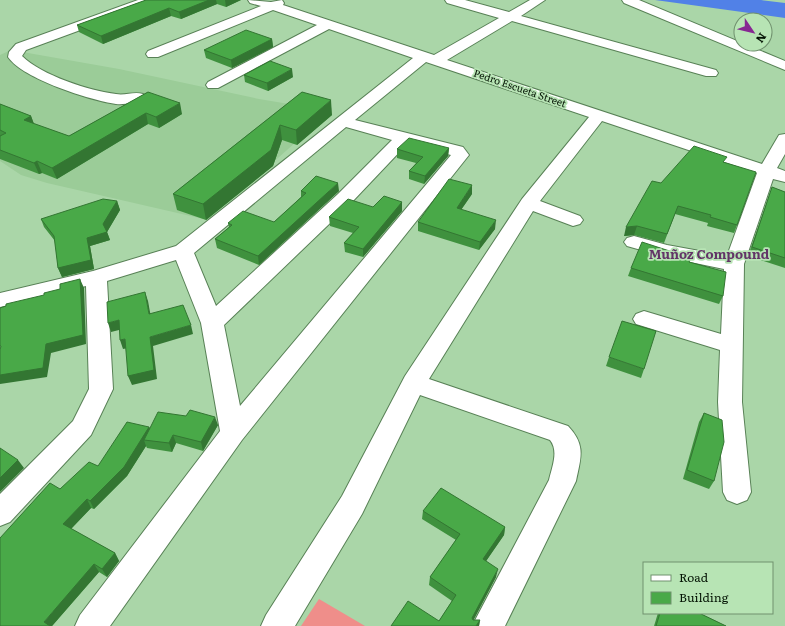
<svg xmlns="http://www.w3.org/2000/svg" width="785" height="626" font-family="Literata,serif">
<style>
.built{fill:#9bcc98}
.green{fill:#ef8e8a}
.water{fill:#5181e7}
.lines{fill:none;stroke-linecap:round;stroke-linejoin:round}
.minor-casing{stroke:#588156;stroke-width:2}
.minor{fill:#fff;fill-rule:evenodd}
.wall{fill:#3f913e}
.shaded-wall{fill:#337632}
.building{fill:#49a948;stroke:#337632}
.labels{text-anchor:middle;stroke-width:3.5;stroke-linejoin:round;paint-order:stroke}
.far-street-label{font-size:10px;fill:#051505;stroke:#b7e4b4}
.neighbourhood-label{font-size:13px;font-weight:bold;fill:#623467;stroke:#b7e4b4}
</style>
<rect width="100%" height="100%" fill="#aad6a8"/>
<path class="built" d="M11 50 119 69 259 99 331 111 208 220 47 183 21 175 0 161V55Z"/>
<path class="green" d="M319 599 365 626H301Z"/>
<path class="water" d="M655 0H761L785 3V18Z"/>
<g class="lines">
<defs>
<g id="minor">
<path d="M138 0H156L154 3 26 50 22 56C41 75 90 91 116 94 125 96 134 91 143 94L146 97 143 100C135 102 125 105 116 104 90 100 23 79 8 57L9 52 16 44Z"/>
<path d="M248 0 271 2 282 0 284 3 283 5 434 55 499 18 447 3 445 0H465L509 12 530 0H545L521 16 716 70 718 73 716 76H706L512 21 447 60 762 164 779 135 785 134V154L777 168 785 171V182L773 179 744 264 742 402 751 492 747 500 737 504 727 500 723 492 718 402 720 350 636 324 633 319 636 314 644 311 721 334 724 269 666 257 627 246 624 242 627 238 634 236 667 245 727 256 757 173 602 121 540 201 580 216 583 220 580 224 573 226 533 211 429 379 568 426C586 445 581 457 576 481L505 626H472L549 480C552 467 559 451 550 440L420 395 362 514 295 626H261L266 615 342 496 405 376 522 199 589 117 426 62 355 120 463 147 469 155 242 440 110 626H75L80 615 220 431 201 323 176 260 107 281 113 389 91 435 10 522 0 526V494L73 421 89 389 86 286 0 307V293L93 271 176 246 413 58 329 29 218 88H208L206 85 208 82 317 25 273 10 158 57H148L146 54 148 51 261 6 250 3ZM346 127 392 140 338 194 216 306 194 253ZM407 144 451 155 240 406 224 325 352 202Z"/>
<path d="M622 0H639L785 61V70L624 3Z"/>
</g>
</defs>
<use href="#minor" class="minor-casing"/>
<use href="#minor" class="minor"/>
</g>
<g class="wall">
<path d="M146 0H241L226 7 217 4 181 19 171 16 103 44 79 32 77 25Z"/>
<path d="M272 39 273 47 232 68 206 58 204 50Z"/>
<path d="M244 75 293 77 268 91 245 82Z"/>
<path d="M148 92 182 114 159 128 148 124 57 179 42 173 39 174 0 159V104L31 116 34 124 69 136Z"/>
<path d="M302 92 332 115 297 145 282 140 273 166 206 220 177 210 173 194Z"/>
<path d="M449 148 448 156 424 184 409 179V171L416 163 397 158V149Z"/>
<path d="M725 163 737 225 734 233 707 226 708 223 675 214 664 243 634 235 624 236 661 183Z"/>
<path d="M772 187 785 192V268L748 256 769 196Z"/>
<path d="M301 191H339L259 265 217 248 215 239 229 227 228 223 274 222 301 197Z"/>
<path d="M472 194 461 210 495 229 479 250 418 231V222Z"/>
<path d="M117 201 120 210 107 232 110 240 90 246 94 269 62 277 58 268 55 241 44 227 41 219Z"/>
<path d="M402 202V211L363 257 345 252 344 243 353 233 330 226 329 217 373 207Z"/>
<path d="M689 262 723 296 719 304 628 276 631 268Z"/>
<path d="M609 357 644 369 641 378 606 366Z"/>
<path d="M704 413 714 481 709 489 683 479 699 422Z"/>
<path d="M218 425 203 451 176 443 172 452 147 448 146 446 127 476 94 509 91 508 71 529 115 553 119 561 107 577 99 572 52 626 60 489 98 466 149 427 150 428Z"/>
<path d="M423 511 505 527 504 535 486 561 496 577 473 620H480L479 626H391L439 621 452 601 429 585 430 577 456 540 422 519Z"/>
<path d="M658 613H699L726 626H654Z"/>
</g>
<g class="shaded-wall">
<path d="M209 0H216L217 4 181 19 179 12Z"/>
<path d="M225 0H241L226 7Z"/>
<path d="M169 8 171 16 103 44 101 36Z"/>
<path d="M272 39 273 47 232 68 231 60Z"/>
<path d="M292 69 293 77 268 91 267 83Z"/>
<path d="M331 100 332 115 297 145 296 130Z"/>
<path d="M180 103 182 114 159 128 156 117Z"/>
<path d="M146 113 148 124 57 179 52 168Z"/>
<path d="M31 116 35 127 24 120Z"/>
<path d="M280 125 282 140 273 166 206 220 203 204Z"/>
<path d="M449 148 448 156 424 184 425 176Z"/>
<path d="M37 161 42 173 39 174 34 163Z"/>
<path d="M338 183 339 191 259 265 258 256Z"/>
<path d="M472 185V194L456 217 457 208Z"/>
<path d="M117 201 120 210 107 232 110 240 90 246 94 269 62 277 58 268 87 238 103 224Z"/>
<path d="M402 202V211L363 257V249Z"/>
<path d="M496 220 495 229 479 250 480 242Z"/>
<path d="M637 226 634 235 624 236 626 227Z"/>
<path d="M80 279 84 288 86 344 51 353 47 377 0 384V375L46 344Z"/>
<path d="M145 292 148 301 152 323 149 314Z"/>
<path d="M119 320 123 329 111 332 108 323Z"/>
<path d="M191 325 193 334 153 346 157 379 132 385 128 376 150 337Z"/>
<path d="M125 339 128 348 123 349 120 340Z"/>
<path d="M215 417 218 425 203 451 201 442Z"/>
<path d="M149 427 153 435 144 440 146 446 127 476 94 509 90 501Z"/>
<path d="M173 435 176 443 172 452 169 443Z"/>
<path d="M18 460 24 468 0 492V478Z"/>
<path d="M87 499 91 508 68 532 63 524Z"/>
<path d="M505 527 504 535 482 567 483 559Z"/>
<path d="M115 553 119 561 107 577 102 569Z"/>
<path d="M94 564 99 572 52 626H47L44 622Z"/>
<path d="M498 569 496 577 471 625 472 618Z"/>
<path d="M480 620 479 626H476Z"/>
</g>
<g class="building">
<path d="M146 0H209L179 12 169 8 101 36 77 25Z"/>
<path d="M246 30 272 39 231 60 204 50Z"/>
<path d="M270 61 292 69 267 83 244 75Z"/>
<path d="M148 92 180 103 156 117 146 113 52 168 37 161 34 163 0 150V136L6 133 0 130V104L31 116 24 120 69 136Z"/>
<path d="M302 92 331 100 296 130 280 125 271 150 203 204 173 194Z"/>
<path d="M409 138 449 148 425 176 409 171 423 157 397 149Z"/>
<path d="M694 146 727 157 723 162 756 172 737 225 710 217 711 215 678 206 667 234 637 226 626 227 652 181 661 183Z"/>
<path d="M316 176 338 183 258 256 215 239 232 225 228 223 243 211 274 222 306 193 301 191Z"/>
<path d="M449 179 472 185 457 208 496 220 480 242 418 222Z"/>
<path d="M772 187 785 192V258L752 247Z"/>
<path d="M384 196 402 202 363 249 344 243 359 227 329 217 348 199 373 207Z"/>
<path d="M103 199 117 201 103 224 107 232 87 238 91 260 58 268 54 236 41 219Z"/>
<path d="M642 242 691 258 689 262 726 272 723 296 631 268Z"/>
<path d="M80 279 83 335 46 344 43 368 0 375V350L1 346H0V308L6 306V304L44 295V293L60 289V284Z"/>
<path d="M145 292 149 314 183 305 191 325 150 337 154 370 128 376 125 339 120 340 119 320 108 323 107 302Z"/>
<path d="M622 321 656 331 644 369 609 357Z"/>
<path d="M190 410 215 417 201 442 173 435 169 443 144 440 158 412 186 416Z"/>
<path d="M704 413 722 420 724 442 714 481 687 470Z"/>
<path d="M127 422 149 427 124 467 90 501 87 499 63 524 115 553 102 569 94 564 44 622 50 626H0V538L50 483 60 489 89 462 98 466Z"/>
<path d="M0 448 18 460 0 478Z"/>
<path d="M441 488 505 527 483 559 498 569 472 618 473 620H480L476 626H391L408 601 439 621 456 595 430 577 460 534 423 511Z"/>
<path d="M660 613H699L726 626H656Z"/>
</g>
<g class="labels">
<g class="far-street-label">
<text transform="translate(520 88) rotate(19)" y="4">Pedro Escueta Street</text>
</g>
<g class="neighbourhood-label">
<text x="709" y="259">Muñoz Compound</text>
</g>
</g>
<rect x="643" y="562" width="130" height="52" fill="#b7e4b4" stroke="#70916e"/>
<rect x="651" y="575" width="20" height="6" fill="#ffffff" stroke="#70916e"/>
<text x="679" y="582" font-size="12" fill="#051505">Road</text>
<rect x="651" y="592" width="20" height="12" fill="#49a948" stroke="#70916e"/>
<text x="679" y="602" font-size="12" fill="#051505">Building</text>
<g transform="translate(753 32) rotate(125)"><circle r="19" fill="#b7e4b4" stroke="#70916e"/>
<path d="M0-3L7 15L0 10L-7 15Z" fill="#872892"/>
<text y="-6" font-size="11" font-weight="bold" text-anchor="middle" fill="#051505">N</text>
</g>
</svg>
